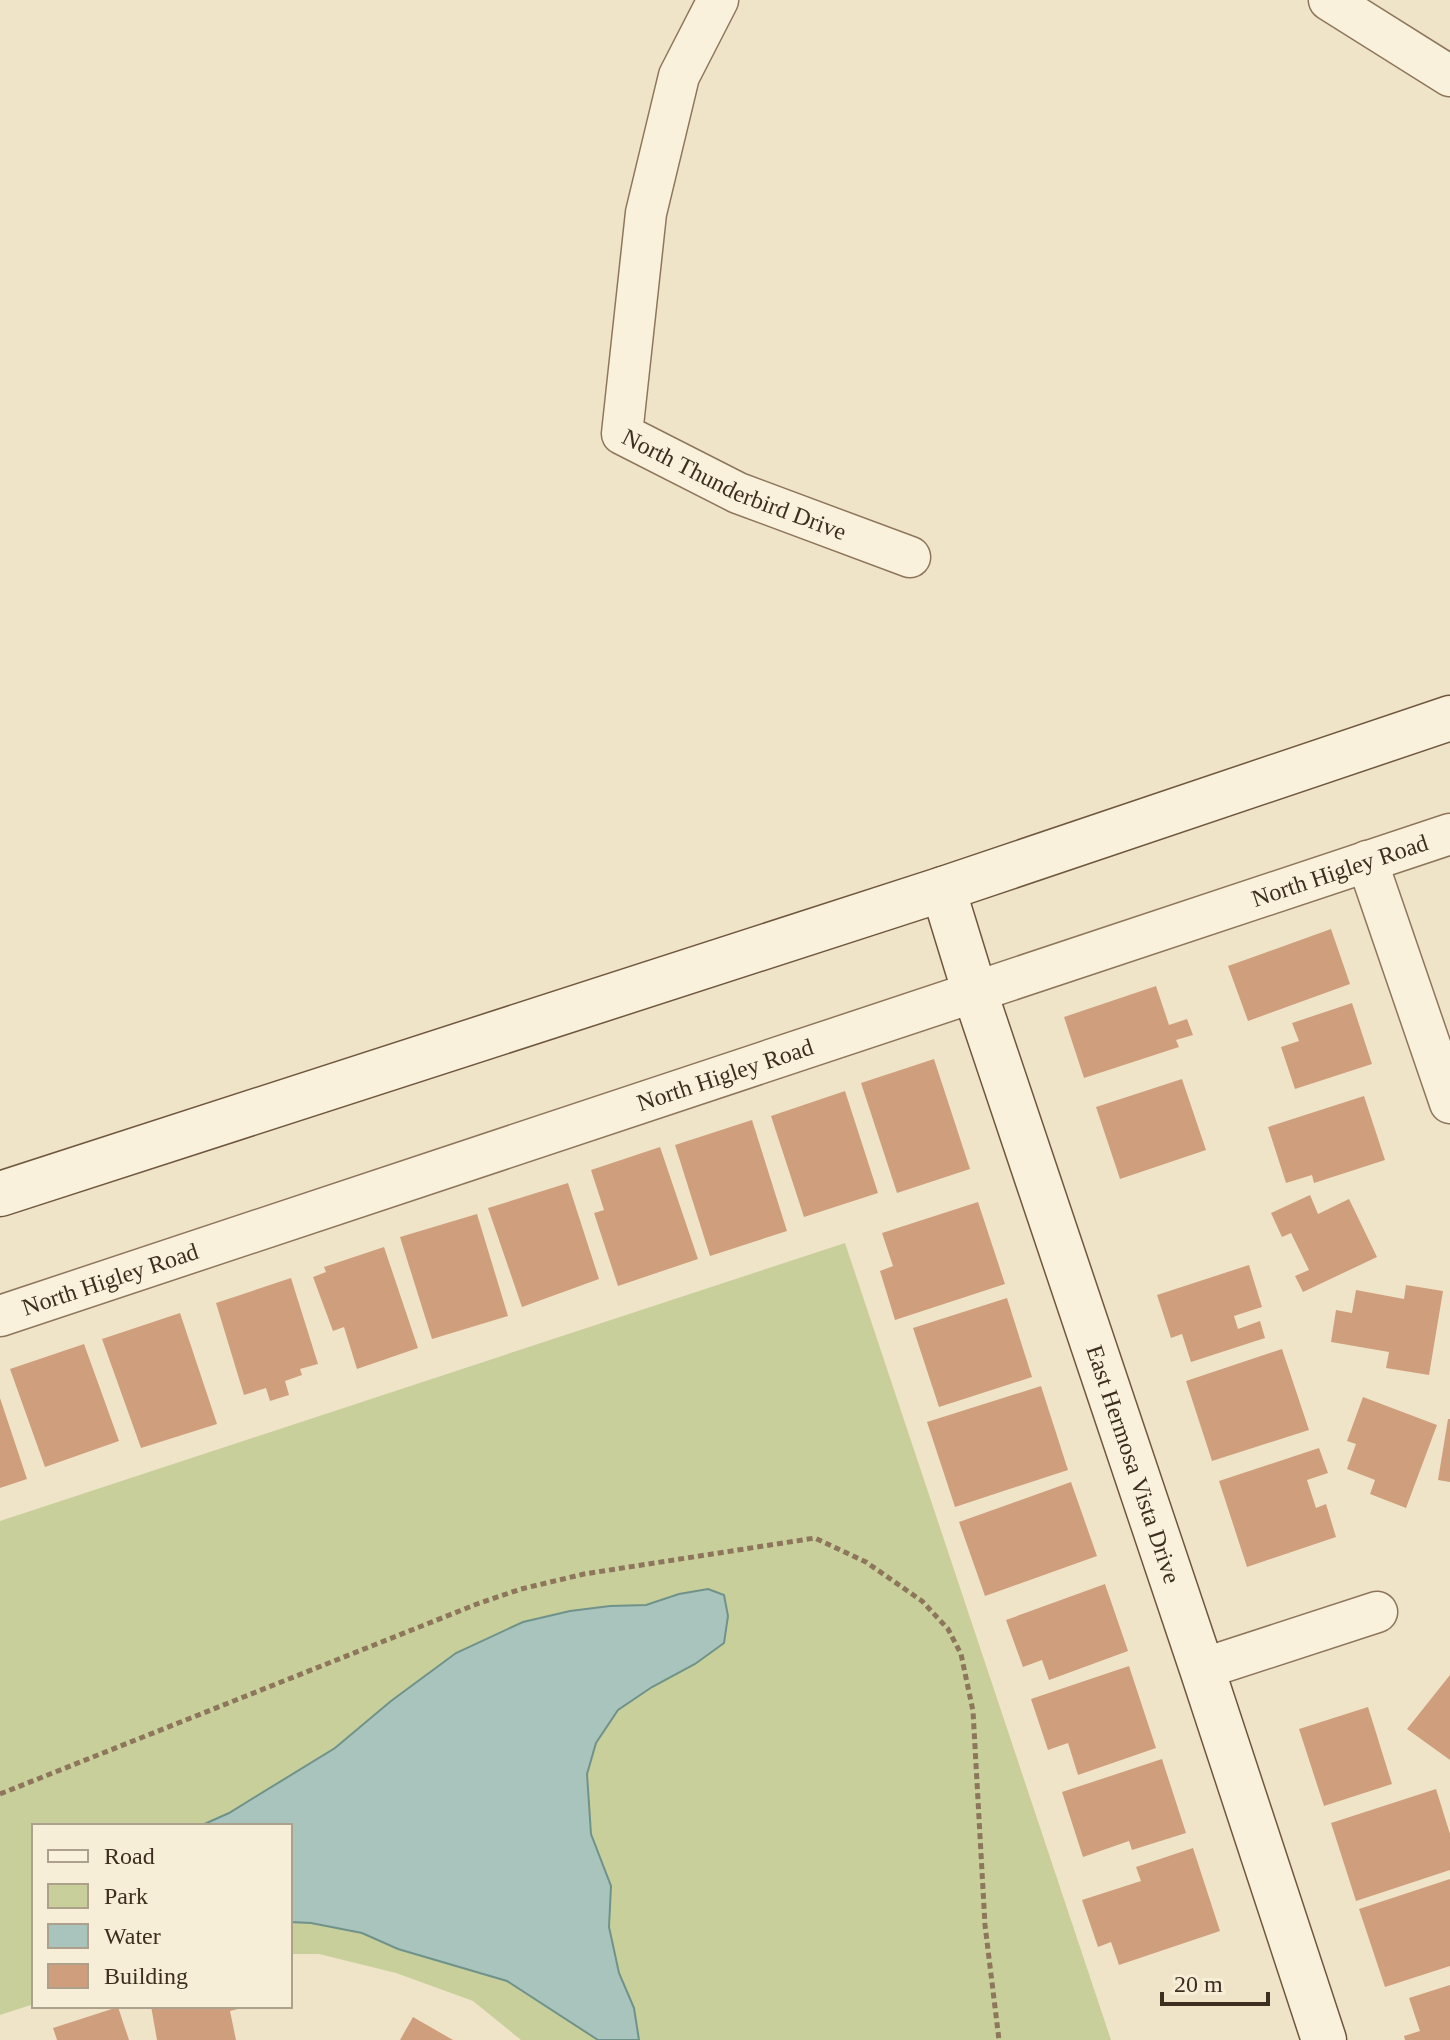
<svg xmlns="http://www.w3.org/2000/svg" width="1450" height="2040" font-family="'Times New Roman',serif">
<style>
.green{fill:#c9cf9b}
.water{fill:#a9c4bc;stroke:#6f938a;stroke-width:2}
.building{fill:#cf9f7d}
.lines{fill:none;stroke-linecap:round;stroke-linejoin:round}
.street-casing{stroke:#8d765c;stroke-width:43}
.secondary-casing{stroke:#6f573f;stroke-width:47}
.path{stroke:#8d765c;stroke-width:5;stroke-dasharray:6 4;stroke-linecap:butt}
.street{stroke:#faf1dc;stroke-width:40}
.secondary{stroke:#faf1dc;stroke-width:44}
.labels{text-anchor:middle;stroke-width:6;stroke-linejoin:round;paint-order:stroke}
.street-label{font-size:24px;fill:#3d2e20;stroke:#f7eed8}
</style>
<rect width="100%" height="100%" fill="#f0e4c8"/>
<path class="green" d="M845 1243 1111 2040H521L473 2001 396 1973 319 1954H290V1826H34V2004L0 2015V1521Z"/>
<path class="water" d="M708 1589 724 1595 728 1616 724 1643 695 1664 652 1687 618 1710 596 1743 587 1774 591 1834 611 1886 609 1927 619 1973 634 2008 639 2040H598L507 1981 398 1949 362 1933 311 1923 290 1922V1826H200L229 1813 335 1748 391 1701 456 1653 523 1622 570 1611 610 1606 646 1605 679 1594Z"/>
<g class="building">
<path d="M1331 929 1350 984 1248 1021 1228 966Z"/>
<path d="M1156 986 1169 1025 1187 1019 1193 1035 1176 1040 1179 1047 1084 1078 1064 1017Z"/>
<path d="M1352 1003 1372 1064 1295 1089 1281 1047 1299 1041 1292 1023Z"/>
<path d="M934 1059 970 1169 897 1193 861 1083Z"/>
<path d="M1182 1079 1206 1150 1120 1179 1096 1107Z"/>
<path d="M845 1091 878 1193 804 1217 771 1116Z"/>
<path d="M1364 1096 1385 1160 1314 1183 1312 1175 1286 1183 1268 1127Z"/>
<path d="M752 1120 787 1231 710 1256 675 1145Z"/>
<path d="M660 1147 698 1259 618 1286 594 1213 604 1210 591 1170Z"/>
<path d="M568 1183 599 1279 522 1307 488 1208Z"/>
<path d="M1310 1195 1318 1214 1349 1199 1377 1257 1303 1292 1295 1276 1309 1270 1291 1233 1282 1237 1271 1213Z"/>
<path d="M978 1202 1005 1284 895 1320 880 1271 893 1266 882 1233Z"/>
<path d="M477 1214 508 1316 432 1339 400 1237Z"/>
<path d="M384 1247 418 1348 357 1369 344 1327 333 1331 313 1277 326 1272 324 1267Z"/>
<path d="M1249 1265 1262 1307 1234 1316 1238 1329 1260 1321 1265 1338 1191 1362 1182 1334 1171 1338 1157 1295Z"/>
<path d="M291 1278 318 1364 300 1369 302 1375 285 1381 289 1395 270 1401 266 1388 244 1395 216 1303Z"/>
<path d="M1406 1285 1443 1291 1429 1375 1386 1368 1389 1352 1331 1342 1336 1310 1352 1313 1356 1290 1404 1299Z"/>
<path d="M1007 1298 1032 1377 939 1407 913 1328Z"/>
<path d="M180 1313 217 1424 141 1448 102 1339Z"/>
<path d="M84 1344 119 1441 45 1467 10 1369Z"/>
<path d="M1282 1349 1309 1430 1212 1461 1186 1381Z"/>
<path d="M1041 1386 1068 1470 955 1507 927 1422Z"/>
<path d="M1363 1397 1437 1425 1406 1508 1370 1494 1375 1480 1347 1469 1356 1444 1347 1441Z"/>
<path d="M0 1398 27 1479 0 1488Z"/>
<path d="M1448 1419H1450V1482L1438 1480Z"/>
<path d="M1319 1448 1328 1473 1307 1480 1316 1508 1326 1504 1336 1537 1247 1567 1219 1481Z"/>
<path d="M1071 1482 1097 1556 985 1596 959 1522Z"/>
<path d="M1105 1584 1128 1651 1049 1680 1042 1660 1023 1667 1006 1620Z"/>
<path d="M1129 1666 1156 1748 1078 1775 1068 1743 1048 1750 1031 1699Z"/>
<path d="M1450 1675V1760L1407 1729Z"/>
<path d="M1368 1707 1392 1784 1324 1806 1299 1729Z"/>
<path d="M1162 1759 1186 1833 1132 1850 1129 1841 1083 1857 1062 1792Z"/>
<path d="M1436 1789 1450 1834V1870L1356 1901 1331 1823Z"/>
<path d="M1193 1848 1220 1931 1119 1965 1111 1942 1098 1947 1082 1900 1141 1881 1136 1867Z"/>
<path d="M1450 1879V1966L1385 1987 1359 1909Z"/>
<path d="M1450 1985V2040H1405L1404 2036 1420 2031 1409 1998Z"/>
<path d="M151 2006H242V2008L230 2011 236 2040H157Z"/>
<path d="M118 2007 129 2040H57L53 2028Z"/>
<path d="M413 2017 453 2040H400Z"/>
</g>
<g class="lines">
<defs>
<g id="street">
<path id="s1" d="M718 0 679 76 646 213 622 434 738 493 910 557"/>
<path d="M1329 0 1450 76"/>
<path d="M1367 861 1450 1103"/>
<path id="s2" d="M0 1316 1450 834"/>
<path d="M1202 1669 1377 1612"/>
</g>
<g id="secondary">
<path id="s3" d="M943 889 975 993 1202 1669 1324 2040"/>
<path d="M0 1194 943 889 1450 718"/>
</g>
</defs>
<use href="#street" class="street-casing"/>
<use href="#secondary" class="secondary-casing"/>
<path class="path" d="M0 1794 477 1604 521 1589 584 1574 815 1538 866 1562 922 1601 948 1629 961 1654 973 1711 985 1925 999 2040"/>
<use href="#street" class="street"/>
<use href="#secondary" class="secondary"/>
</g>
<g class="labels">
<g class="street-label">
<text dy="8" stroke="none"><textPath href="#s1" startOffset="572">North Thunderbird Drive</textPath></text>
<text dy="8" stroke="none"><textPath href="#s2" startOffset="1412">North Higley Road</textPath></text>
<text dy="8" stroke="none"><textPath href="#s2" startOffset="764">North Higley Road</textPath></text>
<text dy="8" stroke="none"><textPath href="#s2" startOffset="116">North Higley Road</textPath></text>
<text dy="8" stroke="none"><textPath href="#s3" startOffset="606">East Hermosa Vista Drive</textPath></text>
</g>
</g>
<rect x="32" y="1824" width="260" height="184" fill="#f7eed8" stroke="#ada18e" stroke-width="2"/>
<rect x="48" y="1850" width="40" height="12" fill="#faf1dc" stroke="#ada18e" stroke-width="2"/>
<text x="104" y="1864" font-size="24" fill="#3d2e20">Road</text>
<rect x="48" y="1884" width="40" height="24" fill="#c9cf9b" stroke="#ada18e" stroke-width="2"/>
<text x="104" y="1904" font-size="24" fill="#3d2e20">Park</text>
<rect x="48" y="1924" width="40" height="24" fill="#a9c4bc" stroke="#ada18e" stroke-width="2"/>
<text x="104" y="1944" font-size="24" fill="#3d2e20">Water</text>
<rect x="48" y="1964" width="40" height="24" fill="#cf9f7d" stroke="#ada18e" stroke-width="2"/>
<text x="104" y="1984" font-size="24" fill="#3d2e20">Building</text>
<path d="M1162 1992v12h106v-12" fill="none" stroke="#3d2e20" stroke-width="4"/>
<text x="1174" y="1992" font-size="24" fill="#3d2e20" stroke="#f7eed8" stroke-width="6" paint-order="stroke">20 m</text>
</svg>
